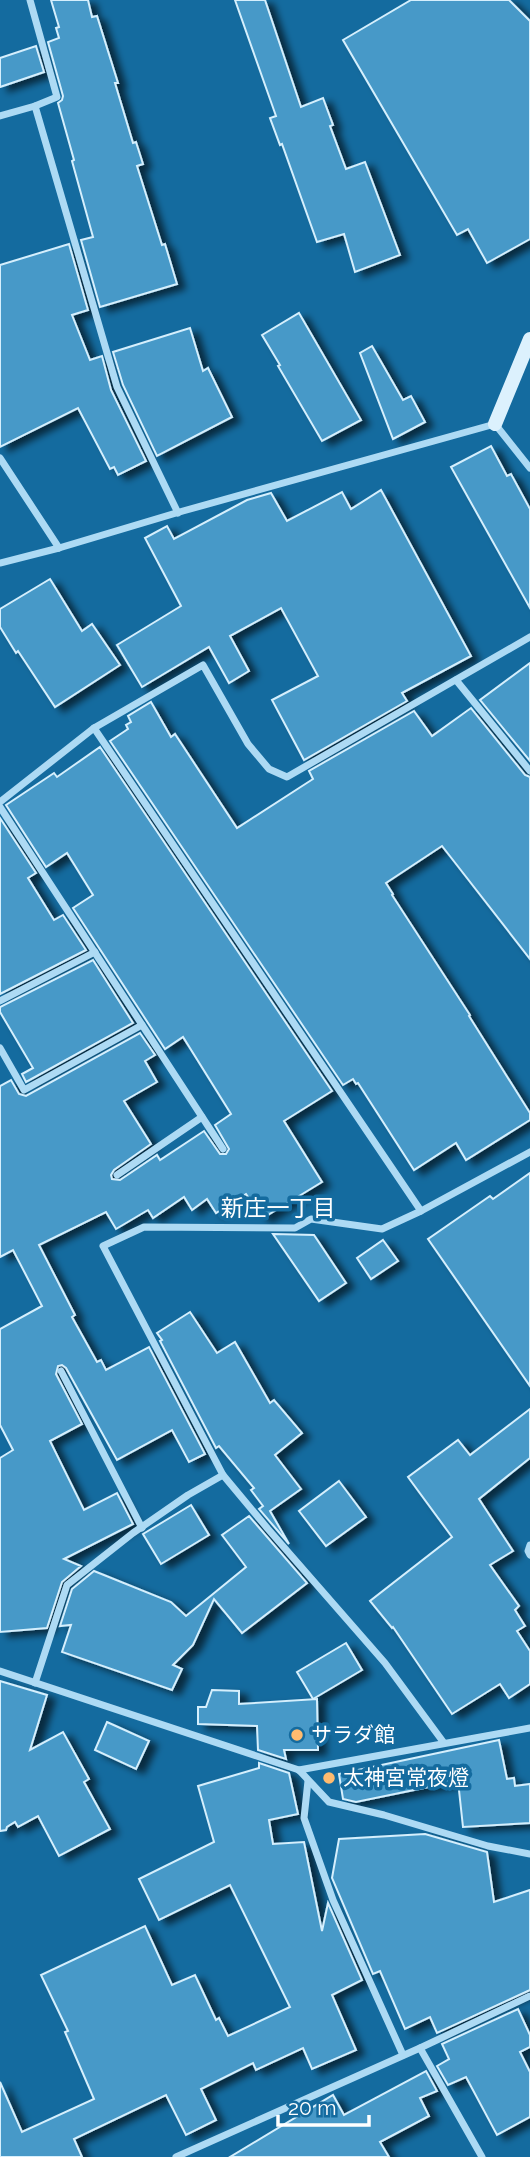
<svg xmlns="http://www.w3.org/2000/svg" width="530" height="2157" font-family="Raleway,'Noto Sans JP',sans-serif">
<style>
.building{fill:#4699c8;stroke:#d5effd;stroke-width:2;filter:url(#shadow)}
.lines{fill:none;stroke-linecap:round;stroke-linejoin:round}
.street{stroke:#addaf4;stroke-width:7}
.secondary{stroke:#dcf1fd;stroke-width:14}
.poi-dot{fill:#ffbb6f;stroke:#146b9f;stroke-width:2.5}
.labels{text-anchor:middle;stroke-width:7;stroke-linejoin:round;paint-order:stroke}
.poi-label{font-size:21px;fill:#fff;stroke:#146b9f;text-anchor:start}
.neighbourhood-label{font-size:23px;fill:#fff;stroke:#146b9f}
</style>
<defs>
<filter id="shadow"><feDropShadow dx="8" dy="4.5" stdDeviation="3.5" flood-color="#0009"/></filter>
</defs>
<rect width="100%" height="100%" fill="#146b9f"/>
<g class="building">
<path d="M51 0H88L92 17 97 16 118 83H115L133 143 136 142 143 164 137 166 162 245 165 244 177 284 100 307 81 240 93 237 72 161 74 160 58 103 62 100 63 96 48 42 59 38 56 28 59 27Z"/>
<path d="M235 0H265L301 107 323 98 333 125 330 126 346 169 365 162 400 255 355 272 344 234 317 242 282 144 280 145 270 118 276 116Z"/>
<path d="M411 0H509L530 21V239L487 263 468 229 457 235 343 40Z"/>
<path d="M36 46 44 72 0 87V58Z"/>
<path d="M69 244 88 310 72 315 90 360 102 356 111 390 146 461 118 475 114 467 110 469 78 408 0 447V265Z"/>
<path d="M299 313 361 420 322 441 278 366 280 365 262 335Z"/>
<path d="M190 328 203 371 208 368 232 417 157 456 123 385 113 352Z"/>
<path d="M372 346 403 400 411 396 425 422 393 439 360 353Z"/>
<path d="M491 446 507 476 511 474 530 509V608L451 467Z"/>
<path d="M381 490 471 656 402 693 407 701 304 760 272 700 318 676 281 608 230 636 249 671 229 683 209 647 142 687 117 645 181 606 145 538 167 526 174 539 247 500 271 493 287 521 342 492 351 509Z"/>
<path d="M50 579 82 631 92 624 120 665 55 707 18 651 16 653 0 627V609Z"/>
<path d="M530 663V761L480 700Z"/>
<path d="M151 702 171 737 175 734 237 828 313 779 309 771 414 711 432 736 471 708 525 775 530 777V959L442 846 386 883 393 894 392 895 470 1015 469 1016 530 1113V1120L466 1160 456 1143 414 1170 358 1083 356 1084 353 1079 343 1085 110 741 128 729 126 725 131 722 128 716Z"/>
<path d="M100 747 332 1091 284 1121 322 1182 263 1218 246 1194 216 1213 207 1199 192 1210 184 1197 153 1218 148 1210 116 1229 106 1212 39 1245 75 1315 72 1317 97 1362 101 1360 106 1370 149 1347 205 1454 189 1462 172 1430 117 1460 66 1368 62 1365 58 1366 56 1374 82 1424 50 1441 84 1510 117 1493 133 1524 64 1559 81 1566 62 1582 47 1628 0 1632V1458L13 1450 0 1425V1329L42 1306 13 1250 0 1257V1086L11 1080 19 1094 26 1096 140 1033 155 1055 145 1061 157 1082 124 1101 151 1144 114 1170 111 1175 112 1179 120 1180 157 1155 160 1160 204 1131 220 1154H226L229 1149 215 1125 231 1114 183 1037 165 1049 73 908 93 895 67 853 46 867 6 805 54 773 57 777Z"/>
<path d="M0 818 36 873 28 878 54 920 63 915 86 950 0 994Z"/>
<path d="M93 960 133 1023 26 1082 22 1074 33 1068 0 1012V1007Z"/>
<path d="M530 1173V1386L428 1239 490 1196 493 1199Z"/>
<path d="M273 1234 314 1235 346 1283 319 1301Z"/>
<path d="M383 1240 398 1261 371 1279 357 1258Z"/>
<path d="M190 1312 217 1353 235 1342 270 1403 274 1400 302 1433 275 1455 301 1489 270 1511 289 1544 259 1509 263 1506 251 1490 254 1488 219 1446 216 1448 160 1341 162 1340 157 1333Z"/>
<path d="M530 1409V1458L479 1499 513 1551 490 1565 519 1606 515 1610 525 1626 517 1631 530 1651V1684L509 1698 500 1684 452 1714 393 1627 392 1628 370 1601 452 1537 408 1477 458 1440 470 1455Z"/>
<path d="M339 1481 366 1517 326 1546 299 1511Z"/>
<path d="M191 1505 209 1535 161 1564 143 1534Z"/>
<path d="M249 1516 307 1583 242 1633 214 1599 193 1645 173 1665 182 1669 172 1690 62 1652 71 1625 60 1626 72 1589 94 1571 171 1602 186 1616 246 1567 222 1535Z"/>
<path d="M346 1643 362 1670 313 1699 297 1672Z"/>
<path d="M0 1681 47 1695 30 1750 63 1732 89 1779 84 1782 110 1829 59 1856 38 1816 18 1827 15 1822 7 1827 6 1830 0 1831Z"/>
<path d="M212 1690 239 1691V1704L317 1699 318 1750H284L286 1759 258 1750 257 1726 198 1724V1707H206Z"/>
<path d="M107 1722 149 1741 136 1769 95 1750Z"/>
<path d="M499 1740 507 1779 514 1778 515 1786 530 1784V1823L463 1827 458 1781 356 1802 343 1799 339 1774Z"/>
<path d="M259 1763 289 1773 298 1814 269 1820 273 1844 304 1842 322 1931 328 1903 362 1980 332 1995 356 2050 312 2069 303 2048 256 2070 253 2063 201 2089 216 2120 186 2135 166 2095 74 2139 82 2157H0V2082L22 2132 94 2099 65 2032 68 2031 41 1975 145 1926 172 1985 195 1975 216 2020 219 2018 228 2036 290 2007 230 1885 159 1920 139 1879 214 1842 198 1786 259 1768Z"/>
<path d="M425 1834 487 1852 494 1902 530 1890V1990L437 2033 430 2017 405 2029 380 1971 373 1974 332 1878 339 1839Z"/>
<path d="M518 2009 530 2035V2047L520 2052 530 2072V2117L497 2135 466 2077 448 2085 437 2066 449 2059 442 2044Z"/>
<path d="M426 2071 437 2091 420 2098 429 2116 380 2142 389 2157H230L333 2095 344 2115Z"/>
</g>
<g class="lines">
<g class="street">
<path d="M30 0 57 97 35 106"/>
<path d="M0 116 35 106 117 387 178 513"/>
<path d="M0 458 59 548"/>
<path d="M0 563 59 548 183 511 495 424 530 468"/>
<path d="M456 680 530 771"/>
<path d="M94 728 421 1211 530 1152"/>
<path d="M0 802 94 728 203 665 248 744 269 769 287 777 530 637"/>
<path d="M0 807 223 1149"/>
<path d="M0 1001 95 952"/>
<path d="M0 1048 24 1090 142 1025"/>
<path d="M117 1175 202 1117"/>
<path d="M421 1211 382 1229 311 1219 295 1228 144 1227 103 1246 223 1475 268 1529 385 1663 444 1743"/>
<path d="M61 1371 142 1528"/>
<path d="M530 1545 528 1551 530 1555"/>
<path d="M0 1671 299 1770 329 1802 384 1815 488 1846 530 1854"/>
<path d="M35 1683 67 1585 133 1533 188 1495 223 1475"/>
<path d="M299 1770 530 1728"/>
<path d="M308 1781 304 1818 333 1900 403 2055"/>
<path d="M420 2048 482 2157"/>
<path d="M176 2157 420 2048 530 1996"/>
</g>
<path class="secondary" d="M495 424 530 339"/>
</g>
<g class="poi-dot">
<circle cx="297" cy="1735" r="7"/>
<circle cx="329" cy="1778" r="7"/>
</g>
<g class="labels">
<g class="poi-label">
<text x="311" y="1742">サラダ館</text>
<text x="343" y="1785">太神宮常夜燈</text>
</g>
<g class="neighbourhood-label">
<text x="278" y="1216">新庄一丁目</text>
</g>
</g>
<path d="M278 2115v10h91v-10" fill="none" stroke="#ffffff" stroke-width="3.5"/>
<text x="288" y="2115" font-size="21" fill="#ffffff" stroke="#146b9f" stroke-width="5" paint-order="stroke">20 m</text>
</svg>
